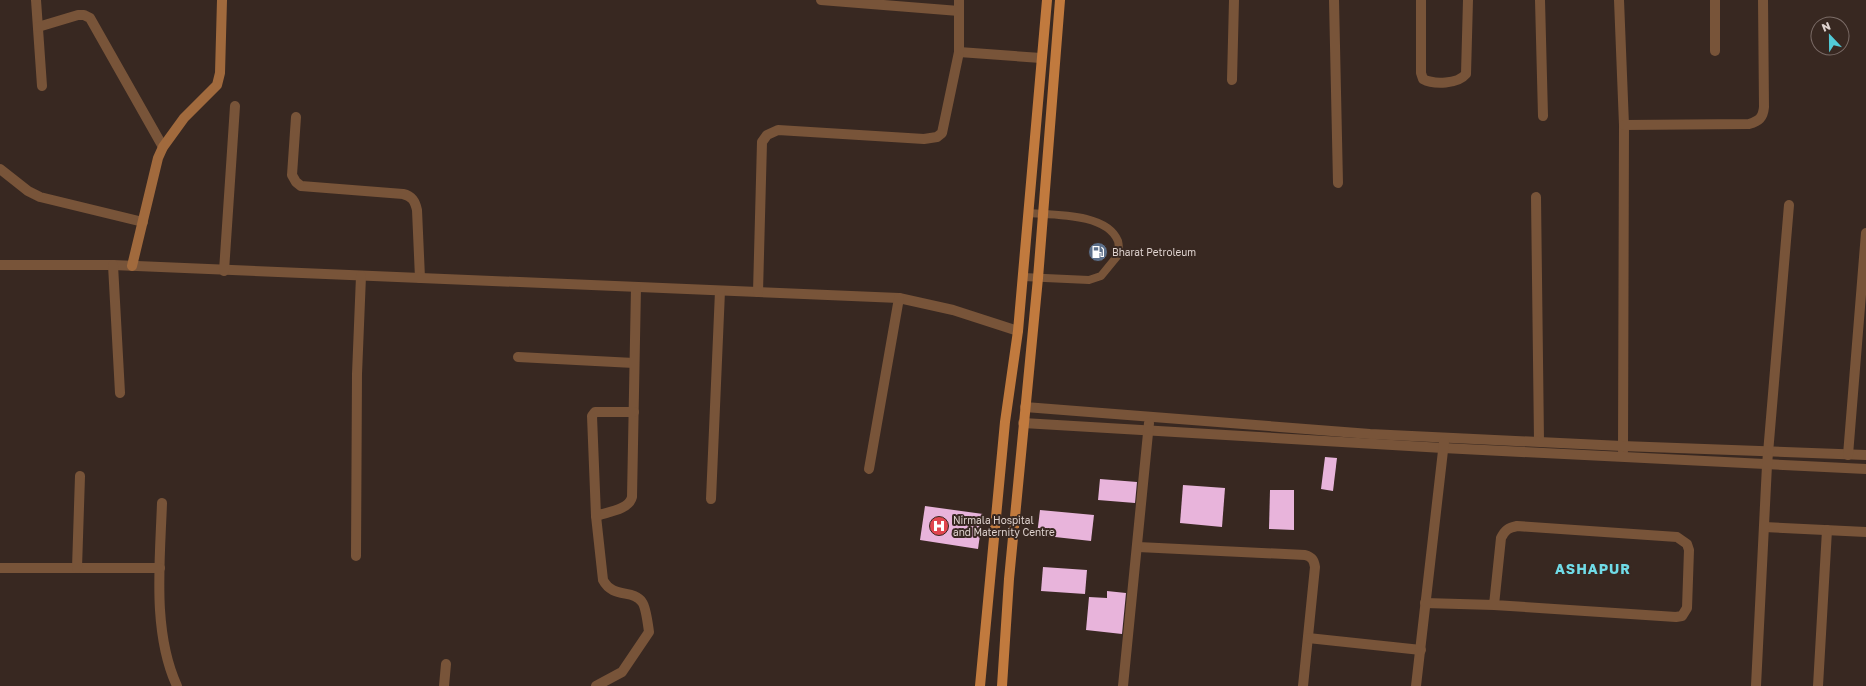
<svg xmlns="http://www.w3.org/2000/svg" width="1866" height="686" font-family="'Golos Text',sans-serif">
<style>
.building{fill:#e8b4db}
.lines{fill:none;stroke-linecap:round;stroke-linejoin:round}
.lane{stroke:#785439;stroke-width:8}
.street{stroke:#785439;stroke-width:10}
.secondary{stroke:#a16a3d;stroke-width:10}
.primary{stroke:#c17a3e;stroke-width:10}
.labels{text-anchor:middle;stroke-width:4;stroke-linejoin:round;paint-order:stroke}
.poi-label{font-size:10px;fill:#dfd3cf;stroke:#382821;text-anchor:start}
.district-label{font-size:14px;font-weight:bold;letter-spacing:1px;fill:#70dbe7;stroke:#382821}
</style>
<rect width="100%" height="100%" fill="#382821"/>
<g class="building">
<path d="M1325 457 1337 458 1333 491 1321 489Z"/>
<path d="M1100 479 1137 482 1135 503 1098 500Z"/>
<path d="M1183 485 1225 488 1222 527 1180 523Z"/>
<path d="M1270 490H1294V530L1269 529Z"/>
<path d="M925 506 983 514 978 549 920 540Z"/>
<path d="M1040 510 1094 515 1091 541 1037 535Z"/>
<path d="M1043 567 1087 570 1085 594 1041 591Z"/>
<path d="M1107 591 1126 593 1122 634 1086 630 1089 597 1107 598Z"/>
</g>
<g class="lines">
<path class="lane" d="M1023 277 1089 280 1101 276 1119 254C1119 250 1119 245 1118 241 1107 213 1054 215 1028 213"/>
<g class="street">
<path d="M36 0 42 86"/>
<path d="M821 0 959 11"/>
<path d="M1334 0 1338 183"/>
<path d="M1421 0V73L1423 79C1434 85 1458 84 1466 74L1468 0"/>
<path d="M1540 0 1543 116"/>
<path d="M1619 0 1624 125 1623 451"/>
<path d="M38 27 78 15H84L90 18 163 147"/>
<path d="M1715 51V0"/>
<path d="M959 52 1041 58"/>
<path d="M1232 80 1234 0"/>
<path d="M296 117 292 175 296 182 301 186 403 194C412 196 415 201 417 210L420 278"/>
<path d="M1624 125 1749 124C1759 121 1763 118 1764 107L1763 0"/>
<path d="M0 169 28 191 40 197 143 222"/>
<path d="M1536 197 1539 441"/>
<path d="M0 265H113L899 298 953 310 1018 331"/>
<path d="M113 265 120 393"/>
<path d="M224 271 235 106"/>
<path d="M758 292 762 142 767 135 778 130 924 139 937 137 942 133 959 52V0"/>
<path d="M518 357 634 363"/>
<path d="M1025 407 1370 434 1622 446 1866 455"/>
<path d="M1023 423 1443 448 1866 469"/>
<path d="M1848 455 1866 233"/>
<path d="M869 469 899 298"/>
<path d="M711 499 720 291"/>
<path d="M162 503C160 561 152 632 177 686"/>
<path d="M596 516C607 512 629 510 632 497L636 287"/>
<path d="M1764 527 1866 532"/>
<path d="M1138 547 1305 555C1312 557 1314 560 1315 567L1303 686"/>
<path d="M356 556 357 374 361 276"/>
<path d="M0 568H160"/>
<path d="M77 568 80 476"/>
<path d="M1425 603 1494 605 1676 617 1682 616 1687 608 1689 550 1687 544 1677 537 1517 526C1508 528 1505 530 1501 538L1494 605"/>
<path d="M1308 638 1421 650"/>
<path d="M444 686 446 664"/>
<path d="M596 686 622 672 649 632C648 625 646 607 642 602 633 589 613 599 603 580L596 516 592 416 595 412H634"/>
<path d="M1123 686 1149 423"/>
<path d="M1416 686 1444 442"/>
<path d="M1756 686 1767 465 1789 205"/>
<path d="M1818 686 1827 530"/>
</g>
<path class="secondary" d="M132 266 158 158 163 147 184 118 217 85 220 73 222 0"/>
<g class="primary">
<path d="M980 686 1005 422 1018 331 1047 0"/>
<path d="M1002 686 1009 579 1038 278 1060 0"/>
</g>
</g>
<defs>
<symbol id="fuel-disc" viewBox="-11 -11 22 22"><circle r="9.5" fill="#5c6f8a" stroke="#382821"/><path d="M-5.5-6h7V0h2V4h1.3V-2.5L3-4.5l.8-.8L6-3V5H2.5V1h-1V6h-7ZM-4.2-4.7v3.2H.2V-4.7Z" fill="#fff"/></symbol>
<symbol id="hospital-disc" viewBox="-11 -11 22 22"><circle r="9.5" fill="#e0444e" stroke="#382821"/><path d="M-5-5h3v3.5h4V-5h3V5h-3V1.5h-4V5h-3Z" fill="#fff"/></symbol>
</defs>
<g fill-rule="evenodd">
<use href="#fuel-disc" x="1087" y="241" width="22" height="22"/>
<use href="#hospital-disc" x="928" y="515" width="22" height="22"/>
</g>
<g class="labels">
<g class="poi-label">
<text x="1112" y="256">Bharat Petroleum</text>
<text x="953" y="524">Nirmala Hospital<tspan x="953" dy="12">and Maternity Centre</tspan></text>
</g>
<g class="district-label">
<text x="1593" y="574">ASHAPUR</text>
</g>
</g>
<g transform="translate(1830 36) rotate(338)"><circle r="19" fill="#382821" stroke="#7b6c67"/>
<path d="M0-3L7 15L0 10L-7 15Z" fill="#52cbd8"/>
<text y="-6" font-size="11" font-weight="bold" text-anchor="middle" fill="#dfd3cf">N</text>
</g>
</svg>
